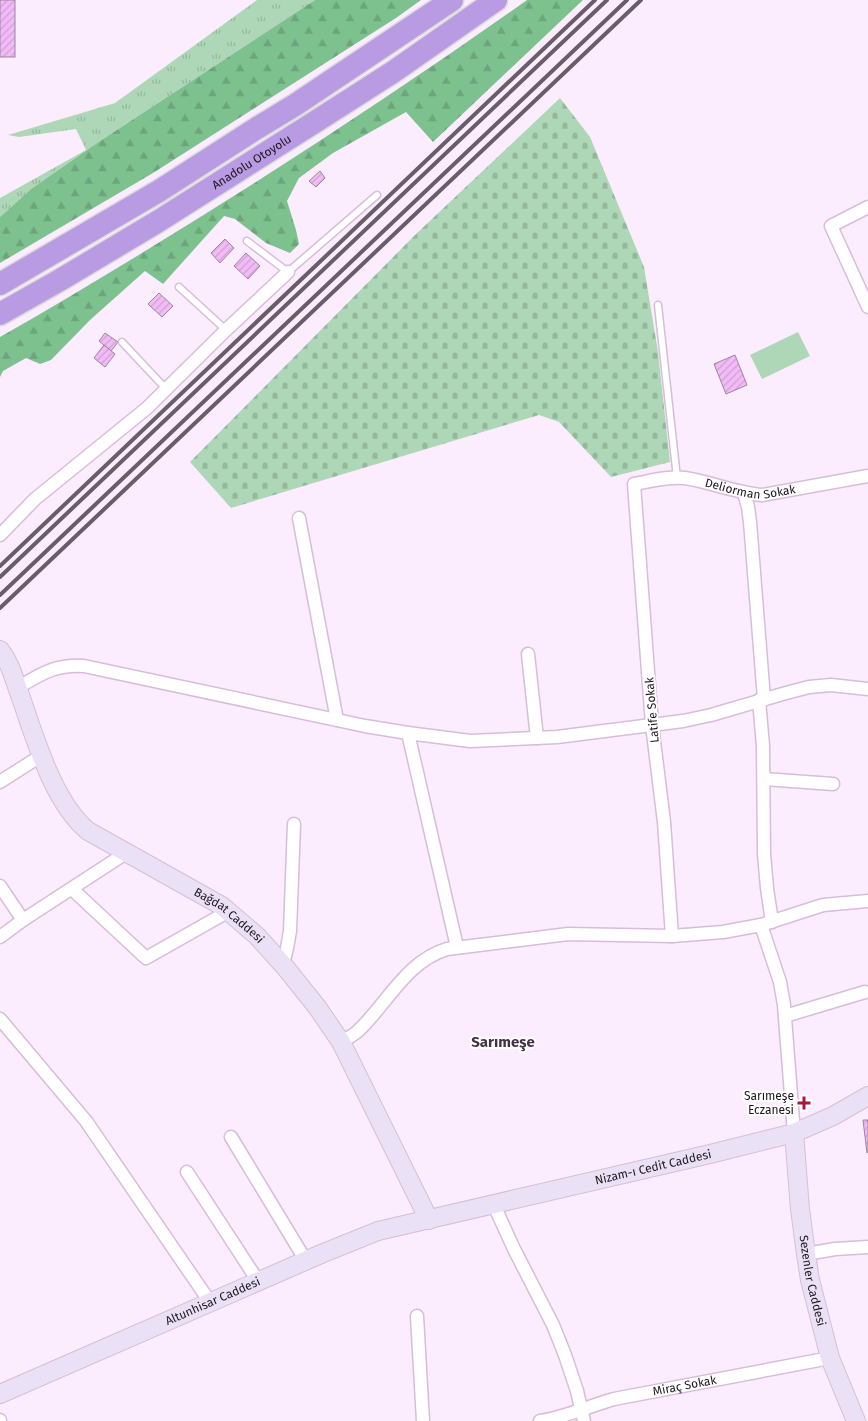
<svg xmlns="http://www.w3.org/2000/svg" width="868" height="1421" font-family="'Fira Sans',sans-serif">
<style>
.grass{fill:url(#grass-tufts)}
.forest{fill:url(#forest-firs)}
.cemetery{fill:url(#cemetery-stones)}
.garden{fill:#aed7b7}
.building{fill:url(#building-hatch);stroke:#9c849e}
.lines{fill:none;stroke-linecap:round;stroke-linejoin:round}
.lane-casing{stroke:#d7bdd9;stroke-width:9}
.street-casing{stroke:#d7bdd9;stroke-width:15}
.secondary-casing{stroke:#d7bdd9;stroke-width:20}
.highway-casing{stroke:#dbdadb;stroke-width:25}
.lane{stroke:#fff;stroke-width:6}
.street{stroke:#fff;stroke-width:12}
.secondary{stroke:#eae1f6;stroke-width:18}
.highway{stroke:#b89be2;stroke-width:22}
.rail{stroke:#685d69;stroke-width:4}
.poi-dot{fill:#ac1639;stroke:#fff;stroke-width:2}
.labels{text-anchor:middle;stroke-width:4;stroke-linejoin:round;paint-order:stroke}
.street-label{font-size:12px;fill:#1f161f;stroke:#fff}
.poi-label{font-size:12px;fill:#1f161f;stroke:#fff;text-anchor:end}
.quarter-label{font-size:15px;font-weight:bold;fill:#453147;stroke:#fff}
</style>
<defs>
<pattern id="grass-tufts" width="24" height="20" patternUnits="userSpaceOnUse" patternTransform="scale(1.25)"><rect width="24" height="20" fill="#aed7b7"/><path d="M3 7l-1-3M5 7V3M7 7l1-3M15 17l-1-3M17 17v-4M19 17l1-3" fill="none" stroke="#95b89d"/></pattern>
<pattern id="forest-firs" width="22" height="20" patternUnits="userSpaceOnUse" patternTransform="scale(1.25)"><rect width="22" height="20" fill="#7dc18f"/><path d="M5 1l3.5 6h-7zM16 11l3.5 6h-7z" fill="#6ca57b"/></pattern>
<pattern id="cemetery-stones" width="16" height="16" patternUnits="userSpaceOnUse" patternTransform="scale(1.25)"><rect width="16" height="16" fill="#aed7b7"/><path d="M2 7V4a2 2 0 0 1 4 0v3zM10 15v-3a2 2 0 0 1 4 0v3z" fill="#95b89d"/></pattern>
<pattern id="building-hatch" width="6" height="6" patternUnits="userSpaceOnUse" patternTransform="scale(1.25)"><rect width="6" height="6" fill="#f2bbf7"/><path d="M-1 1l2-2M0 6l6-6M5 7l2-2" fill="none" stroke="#cfa0d3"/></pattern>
</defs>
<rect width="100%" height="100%" fill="#fcedfe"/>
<path class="grass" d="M257 0H315L97 143 31 189 0 217V198L86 150 76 129 19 137 8 135 115 103Z"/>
<g class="forest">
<path d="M315 0H421L396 18 153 173 0 263V217L31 189 97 143Z"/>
<path d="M527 0H583L433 142 406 112 333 153 299 178 287 201 296 230 299 244 290 253 266 243 235 219 224 216 163 284 145 271 90 320 51 360 40 364 26 358 3 371 0 377V337C46 311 92 283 137 256 270 175 400 90 527 0Z"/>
</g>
<path class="cemetery" d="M560 98 590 137 644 267 658 352 670 462 611 477 559 422 539 415 231 508 190 462 415 235Z"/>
<path class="garden" d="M798 332 810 356 762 379 750 355Z"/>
<g class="building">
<rect x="0" y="0" width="15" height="57"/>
<path d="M320 171 325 178 316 187 309 181Z"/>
<path d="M225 239 234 248 220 263 211 253Z"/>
<path d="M246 253 260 266 248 279 234 266Z"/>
<path d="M159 293 173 306 162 317 148 304Z"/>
<path d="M105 333 118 342 111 351 99 341Z"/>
<path d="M104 345 115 354 105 367 94 358Z"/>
<path d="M735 355 747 385 726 394 714 364Z"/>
<path d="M863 1120H868V1152L867 1153Z"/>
</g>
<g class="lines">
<defs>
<g id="lane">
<path d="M247 241 288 272 377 195"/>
<path d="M179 287 226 330"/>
<path d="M658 305 677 478"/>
<path d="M122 342 167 390"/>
</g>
<g id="street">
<path d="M868 207 831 226 868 307"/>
<path d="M744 493 748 507 750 522 764 699"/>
<path d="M299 518 337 720"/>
<path d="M0 535 35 499 147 408 226 330 288 272"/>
<path d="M528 654 537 738"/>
<path d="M17 688C41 674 55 664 84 666L365 726 408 733 470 741 557 737 683 721 711 715 786 693 809 687 831 685 868 689"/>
<path d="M759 700 763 746 764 854 767 888 772 922"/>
<path d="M408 733 457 947"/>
<path d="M764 779 833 784"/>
<path d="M0 782 42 755"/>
<path d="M0 886 23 920"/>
<path d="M72 889 146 958 229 911"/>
<path d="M761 925 780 982 784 1005 794 1133"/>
<path id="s1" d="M672 936 664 822 652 725 634 484C651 481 668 476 685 478 711 482 736 493 762 495L868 476"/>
<path d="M0 937 23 920 126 853"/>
<path d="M283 965 287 948 290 931 294 824"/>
<path d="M785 1016 865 992"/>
<path d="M0 1019 86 1121 210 1302"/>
<path d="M341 1042C347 1038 355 1035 360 1029 388 1002 407 961 447 949L568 934 672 936 723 932 761 925 823 905 868 901"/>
<path d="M231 1137 306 1261"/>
<path d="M187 1172 258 1281"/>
<path d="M493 1203 514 1249 553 1325 565 1355 577 1391 584 1421"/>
<path d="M806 1254 835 1249 868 1247"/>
<path d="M417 1316 423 1421"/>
<path d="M0 1420V1421"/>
<path id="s2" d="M540 1421C566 1417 589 1406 614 1399L830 1358"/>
</g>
<g id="secondary">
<path id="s3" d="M0 650C11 664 14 679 20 695 35 738 53 802 88 831L222 906 257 936 285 967 317 1007 341 1042 429 1220"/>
<path id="s4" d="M794 1133 800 1209 806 1254 810 1280 830 1358 856 1421"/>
<path id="s5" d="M0 1394 321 1254 378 1231 710 1154 794 1133 833 1116 868 1096"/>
</g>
<g id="highway">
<path d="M0 284 159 191 257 128 295 105 452 0"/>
<path id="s6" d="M0 314 60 280 157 222 318 120 393 72 496 0"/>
</g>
</defs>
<use href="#lane" class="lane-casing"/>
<use href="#street" class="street-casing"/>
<use href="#secondary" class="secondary-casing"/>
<use href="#highway" class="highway-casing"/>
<use href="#lane" class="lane"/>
<use href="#street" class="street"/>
<use href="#secondary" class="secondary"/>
<use href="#highway" class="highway"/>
<g class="rail">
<path d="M0 566 595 0"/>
<path d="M0 577 607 0"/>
<path d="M0 595 627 0"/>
<path d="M0 608 641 0"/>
</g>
</g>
<path class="poi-dot" d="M801.5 1095.5h5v5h5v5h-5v5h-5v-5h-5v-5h5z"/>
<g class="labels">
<g class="street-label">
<text dy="4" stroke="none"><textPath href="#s6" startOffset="294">Anadolu Otoyolu</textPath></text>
<text dy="4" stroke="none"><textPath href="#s1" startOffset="572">Deliorman Sokak</textPath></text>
<text transform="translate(652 710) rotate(-95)" y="4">Latife Sokak</text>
<text dy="4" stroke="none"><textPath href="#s3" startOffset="368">Bağdat Caddesi</textPath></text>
<text dy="4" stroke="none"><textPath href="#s5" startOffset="694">Nizam-ı Cedit Caddesi</textPath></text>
<text dy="4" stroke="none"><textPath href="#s4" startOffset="149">Sezenler Caddesi</textPath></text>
<text dy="4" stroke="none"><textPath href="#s5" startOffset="232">Altunhisar Caddesi</textPath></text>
<text dy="4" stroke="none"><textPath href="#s2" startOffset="149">Miraç Sokak</textPath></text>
</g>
<g class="poi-label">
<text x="794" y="1100">Sarımeşe<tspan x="794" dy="14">Eczanesi</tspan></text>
</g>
<g class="quarter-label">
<text x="503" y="1047">Sarımeşe</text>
</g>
</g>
</svg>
